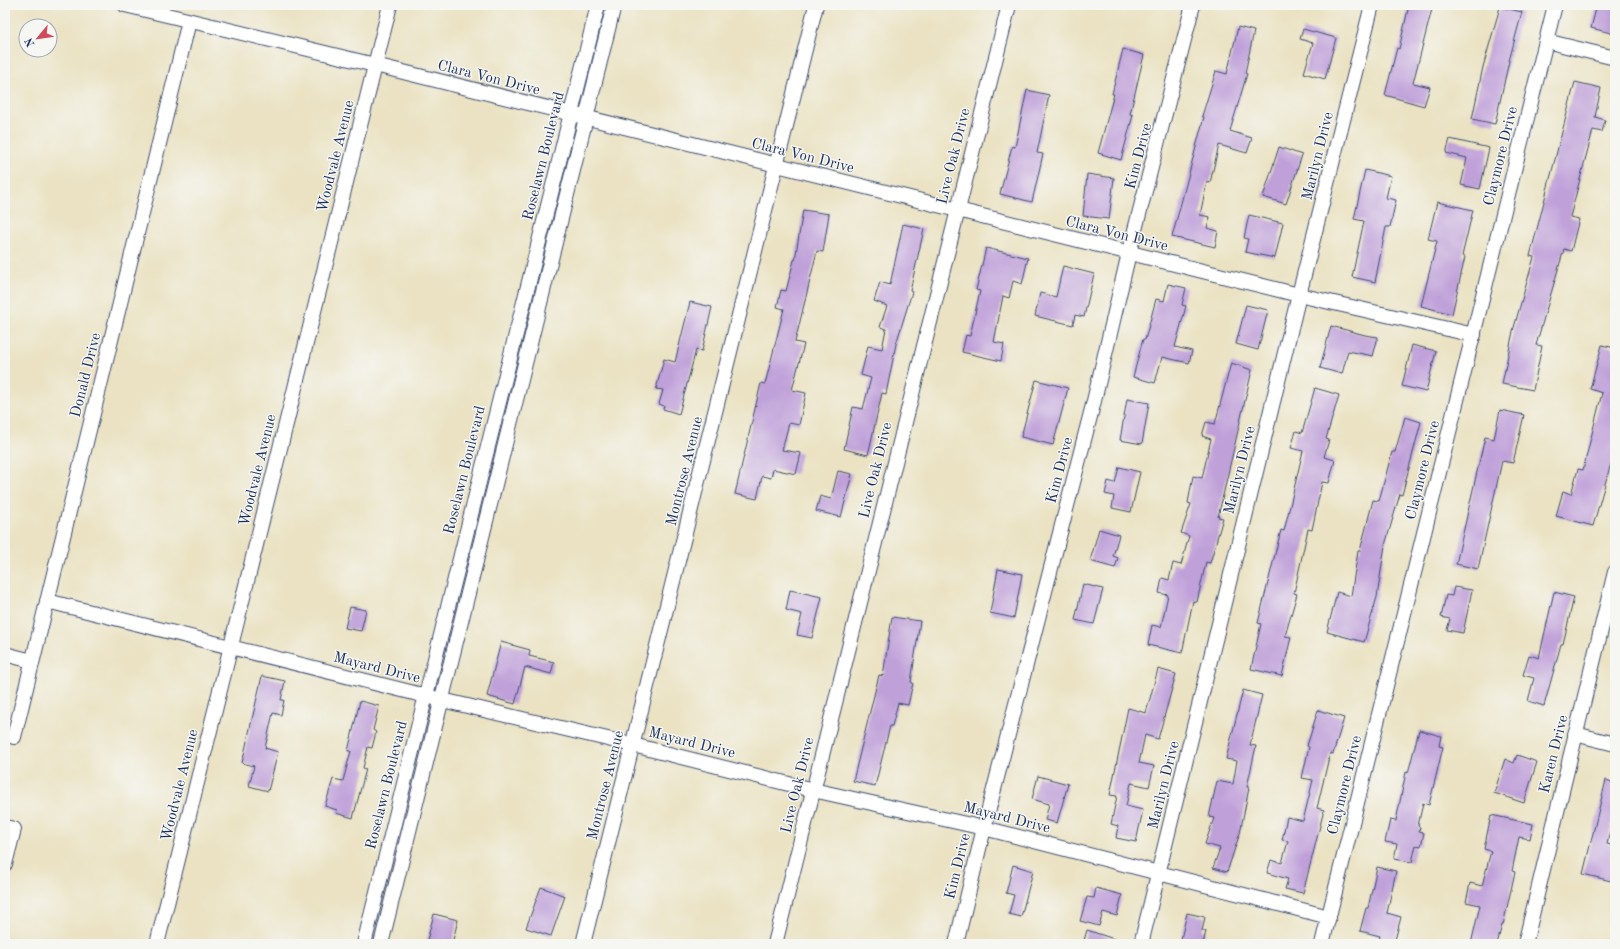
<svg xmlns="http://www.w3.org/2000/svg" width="1620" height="949" font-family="'Old Standard TT',serif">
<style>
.building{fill:#bfa0d9}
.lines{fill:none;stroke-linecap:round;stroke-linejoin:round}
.minor-casing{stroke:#3a4a6d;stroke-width:16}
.minor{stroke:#fff;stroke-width:14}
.labels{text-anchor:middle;stroke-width:3;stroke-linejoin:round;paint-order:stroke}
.street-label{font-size:15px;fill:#1b2f5e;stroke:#f6f6f2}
</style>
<rect width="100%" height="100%" fill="#f6f6f2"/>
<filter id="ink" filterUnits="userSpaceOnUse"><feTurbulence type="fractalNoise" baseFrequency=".025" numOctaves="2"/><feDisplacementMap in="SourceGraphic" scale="8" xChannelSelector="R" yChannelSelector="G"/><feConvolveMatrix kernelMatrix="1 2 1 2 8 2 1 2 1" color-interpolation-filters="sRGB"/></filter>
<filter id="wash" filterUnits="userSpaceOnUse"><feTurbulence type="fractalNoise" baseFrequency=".012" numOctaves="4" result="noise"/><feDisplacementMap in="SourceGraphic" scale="16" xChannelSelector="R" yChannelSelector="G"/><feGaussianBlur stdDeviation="0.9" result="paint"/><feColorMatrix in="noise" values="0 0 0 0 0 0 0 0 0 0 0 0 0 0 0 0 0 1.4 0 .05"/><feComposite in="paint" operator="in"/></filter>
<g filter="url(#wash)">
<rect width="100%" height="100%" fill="#eae2c2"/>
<g id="blocks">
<g class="building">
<path d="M1409 5H1433L1413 83 1430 87 1424 106 1385 95 1397 48 1399 49Z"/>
<path d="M1597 5H1615V34L1591 28Z"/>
<path d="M1500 7 1522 12 1509 61 1495 124 1472 119 1483 67Z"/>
<path d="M1238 27 1254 31 1245 73 1247 74 1230 131 1252 138 1247 153 1219 145 1210 183 1207 182 1200 215 1210 217 1207 228 1218 231 1215 247 1172 237 1204 117 1202 116 1216 71 1227 74Z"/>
<path d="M1303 29 1336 38 1325 79 1304 73 1313 43 1300 39Z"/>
<path d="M1123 49 1144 55 1130 114 1133 115 1121 160 1098 153 1114 94H1112Z"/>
<path d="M1575 82 1601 88 1595 117 1605 120 1602 132 1593 130 1570 217 1579 219 1571 251 1564 249 1536 345 1542 346 1533 390 1502 384 1513 331 1534 257 1530 256Z"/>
<path d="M1027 90 1049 95 1037 153 1043 154 1032 202 1000 194 1012 146 1015 147Z"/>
<path d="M1450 139 1489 148 1480 189 1461 185 1467 158 1446 153Z"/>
<path d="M1279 147 1302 155 1286 204 1263 197Z"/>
<path d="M1365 170 1391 176 1386 198 1396 200 1390 227H1386L1375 282 1352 277 1364 221 1354 219Z"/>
<path d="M1087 174 1114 178 1109 219 1083 216Z"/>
<path d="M1437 202 1473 210 1462 256 1465 257 1452 314 1421 306 1437 241 1428 239Z"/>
<path d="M803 210 829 214 823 252 817 251 795 342 804 344 792 390 806 393 799 425 789 423 782 450 801 453 796 474 773 469 771 478 762 476 757 499 735 494 761 383 765 384 784 309 777 307 781 290 786 291 794 260H795Z"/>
<path d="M1249 215 1283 223 1275 258 1245 252 1248 239 1244 238Z"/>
<path d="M903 224 924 229 910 291 912 292 896 344 886 394 882 393 868 455 844 449 853 407 863 409 871 378 861 375 868 346 882 349 886 329 880 327 887 306 874 301 880 282 890 285Z"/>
<path d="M986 248 1028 258 1022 284 1013 281 1009 298 1003 296 994 342 1004 344 1001 361 962 352 966 335 970 336 980 291 976 290Z"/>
<path d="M1063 266 1094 274 1084 317 1075 315 1073 325 1035 316 1040 293 1056 297Z"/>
<path d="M1168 284 1186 288 1182 305 1186 306 1175 347 1192 351 1189 363 1162 357 1155 383 1133 377 1143 339 1145 340 1156 299 1164 301Z"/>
<path d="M690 302 712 307 702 351 696 350 679 414 663 409 664 406 659 404 663 390 656 389 664 359 675 362Z"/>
<path d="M1246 305 1268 310 1258 350 1236 344Z"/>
<path d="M1331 326 1365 335 1378 337 1373 356 1348 351 1342 374 1320 368Z"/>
<path d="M1412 345 1436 351 1426 392 1402 386Z"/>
<path d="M1602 345 1615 348V464L1611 463 1593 526 1556 516 1563 491 1571 494 1578 469 1583 470 1602 393 1590 389Z"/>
<path d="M1231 363 1252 370 1218 517 1223 518 1210 563 1206 562 1197 602 1193 601 1182 653 1148 645 1152 625 1161 627 1168 595 1159 593 1162 578 1169 580 1173 563 1181 565 1189 536 1181 533 1191 504 1188 503 1193 476 1202 478 1211 439 1202 436 1206 422 1215 424Z"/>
<path d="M1036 380 1068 388 1053 445 1021 437Z"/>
<path d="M1315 388 1339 395 1326 439 1329 440 1324 457 1335 460 1329 483 1322 482 1312 530 1308 529 1294 593 1297 594 1285 636 1291 637 1282 676 1251 669 1261 624 1258 623 1281 530 1284 531 1303 451 1291 448 1296 431 1302 433Z"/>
<path d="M1127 399 1149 403 1142 444 1120 440Z"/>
<path d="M1500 410 1524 415 1513 463 1502 461 1478 569 1456 564 1485 437 1494 439Z"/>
<path d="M1405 417 1421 422 1402 495 1400 494 1385 545 1377 597 1364 642 1327 632 1337 592 1351 596 1358 551H1360L1373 500 1379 501 1392 452H1395Z"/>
<path d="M1119 467 1140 472 1131 512 1112 508 1114 496 1105 494 1108 481 1115 483Z"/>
<path d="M838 471 852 474 841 517 816 511 820 496 831 499Z"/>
<path d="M1099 529 1119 535 1113 556 1118 558 1115 568 1090 561Z"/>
<path d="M998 569 1022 574 1014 618 990 613Z"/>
<path d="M1083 584 1103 589 1094 624 1075 620Z"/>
<path d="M1454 587 1472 590 1463 633 1447 630 1450 619 1441 617 1446 595 1452 596Z"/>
<path d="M790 590 822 597 812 638 797 635 802 614 786 610Z"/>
<path d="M1554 592 1574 597 1563 644H1561L1544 706 1528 701 1534 678 1523 675 1529 655 1539 658Z"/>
<path d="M350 607 366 610 361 631 345 628Z"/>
<path d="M892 617 920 621 911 682 913 683 908 705 898 703 892 726H890L875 786 853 781 879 675 883 676Z"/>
<path d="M501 642 530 650 529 656 554 662 551 674 525 667 515 704 487 696Z"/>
<path d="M1158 669 1176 674 1158 739 1145 735 1139 763 1154 766 1149 787 1131 783 1126 806 1143 810 1136 842 1116 838 1118 826 1111 824 1117 796 1110 795 1128 708 1146 713Z"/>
<path d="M262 676 285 681 281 700H284L281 715 273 713 265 748 278 752 268 791 249 786 254 766 242 763Z"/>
<path d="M1243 690 1262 695 1250 745 1256 746 1247 787 1249 788 1240 833 1227 872 1213 868 1220 848 1205 844 1214 818 1209 817 1217 781 1233 784 1237 761 1226 759Z"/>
<path d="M360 701 379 706 373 730 376 732 372 748 368 747 363 768 366 769 353 818 336 813 337 810 325 806 333 779 343 781 351 751H348Z"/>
<path d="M1318 710 1344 718 1333 754 1330 753 1317 808 1324 810 1303 893 1285 889 1288 879 1267 873 1271 860 1282 863 1288 841 1282 840 1287 817 1303 821 1313 780 1302 778 1309 747 1307 746Z"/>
<path d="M1419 730 1441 736 1439 746 1443 747 1429 805 1423 803 1418 826 1420 827 1419 832 1424 833 1421 846 1416 845 1412 862 1394 859 1397 844 1385 842 1390 820 1396 821 1406 772 1408 773Z"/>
<path d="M1517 755 1537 762 1524 803 1494 793 1505 759 1514 763Z"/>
<path d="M1038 776 1068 784 1057 823 1045 820 1049 804 1032 799Z"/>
<path d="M1606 780 1615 783V811L1607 844 1615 846V882L1583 874Z"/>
<path d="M1491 815 1533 824 1530 839 1519 837 1512 871 1515 872 1503 925H1502L1497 944H1471L1480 905 1466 902 1470 883 1482 886 1491 851 1484 849Z"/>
<path d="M1013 865 1033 871 1021 917 1009 914 1014 895 1006 893Z"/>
<path d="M1377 867 1396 871 1387 913 1401 917 1394 944H1378L1380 936 1360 931 1366 908H1368Z"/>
<path d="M541 887 565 896 551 936 526 928Z"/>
<path d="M1096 888 1122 895 1117 916 1103 912 1099 926 1080 921 1087 897 1094 898Z"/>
<path d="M1187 913 1205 917 1202 931H1206L1203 944H1186V940L1181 939Z"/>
<path d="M434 914 458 920 452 944H426Z"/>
<path d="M1087 930 1123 942V944H1083Z"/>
</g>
</g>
</g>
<g filter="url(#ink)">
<use href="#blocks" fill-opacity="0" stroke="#3a4a6d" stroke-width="1"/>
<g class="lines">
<defs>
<g id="minor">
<path d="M125 5 375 65 1299 295 1474 335"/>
<path d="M1546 41 1615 58"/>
<path d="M47 601 442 700 633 745 813 790 984 828 1329 917"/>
<path d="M5 654 32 661"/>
<path d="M1575 734 1615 744"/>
<path d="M14 737 189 21"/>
<path d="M5 827 14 829 5 864"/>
<path d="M157 944 390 5"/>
<path d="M364 944 598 5"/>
<path d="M381 944 614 5"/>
<path d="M583 944 816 5"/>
<path d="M775 944 1009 5"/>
<path d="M956 944 984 828 1094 401 1129 253 1193 5"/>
<path d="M1141 944 1299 295 1372 5"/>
<path d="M1322 944 1555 5"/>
<path d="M1525 944 1615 572"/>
</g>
</defs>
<use href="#minor" class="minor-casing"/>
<use href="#minor" class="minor"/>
</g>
</g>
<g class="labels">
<g class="street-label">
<text transform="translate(489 77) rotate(14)" y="5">Clara Von Drive</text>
<text transform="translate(803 155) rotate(14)" y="5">Clara Von Drive</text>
<text transform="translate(335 156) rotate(-76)" y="5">Woodvale Avenue</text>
<text transform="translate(543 156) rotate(-76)" y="5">Roselawn Boulevard</text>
<text transform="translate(953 156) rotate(-76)" y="5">Live Oak Drive</text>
<text transform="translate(1138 156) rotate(-75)" y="5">Kim Drive</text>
<text transform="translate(1317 156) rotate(-76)" y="5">Marilyn Drive</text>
<text transform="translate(1500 156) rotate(-76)" y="5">Claymore Drive</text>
<text transform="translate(1117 233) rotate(14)" y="5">Clara Von Drive</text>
<text transform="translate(85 375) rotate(-76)" y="5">Donald Drive</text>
<text transform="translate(257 470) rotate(-76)" y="5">Woodvale Avenue</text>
<text transform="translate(464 470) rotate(-76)" y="5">Roselawn Boulevard</text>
<text transform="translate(875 470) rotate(-76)" y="5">Live Oak Drive</text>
<text transform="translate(1059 470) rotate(-75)" y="5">Kim Drive</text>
<text transform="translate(1239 470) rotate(-76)" y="5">Marilyn Drive</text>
<text transform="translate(1422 470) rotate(-76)" y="5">Claymore Drive</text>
<text transform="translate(684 471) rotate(-76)" y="5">Montrose Avenue</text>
<text transform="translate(377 667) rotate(14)" y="5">Mayard Drive</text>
<text transform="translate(692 742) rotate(14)" y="5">Mayard Drive</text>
<text transform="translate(1553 754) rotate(-76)" y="5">Karen Drive</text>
<text transform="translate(179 785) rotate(-76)" y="5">Woodvale Avenue</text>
<text transform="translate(386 785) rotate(-76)" y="5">Roselawn Boulevard</text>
<text transform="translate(605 785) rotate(-76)" y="5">Montrose Avenue</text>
<text transform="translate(797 785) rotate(-76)" y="5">Live Oak Drive</text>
<text transform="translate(1163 785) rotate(-76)" y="5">Marilyn Drive</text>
<text transform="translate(1344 785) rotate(-76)" y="5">Claymore Drive</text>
<text transform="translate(1007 817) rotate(14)" y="5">Mayard Drive</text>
<text transform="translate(957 866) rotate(-76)" y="5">Kim Drive</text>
</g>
</g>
<rect width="1620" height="949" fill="none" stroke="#f6f6f2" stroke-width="20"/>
<g transform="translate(38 38) rotate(241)"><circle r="19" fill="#f6f6f2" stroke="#9ea6b7"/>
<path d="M0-3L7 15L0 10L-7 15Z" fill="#d1495b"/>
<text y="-6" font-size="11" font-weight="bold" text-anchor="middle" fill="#1b2f5e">N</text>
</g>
</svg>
